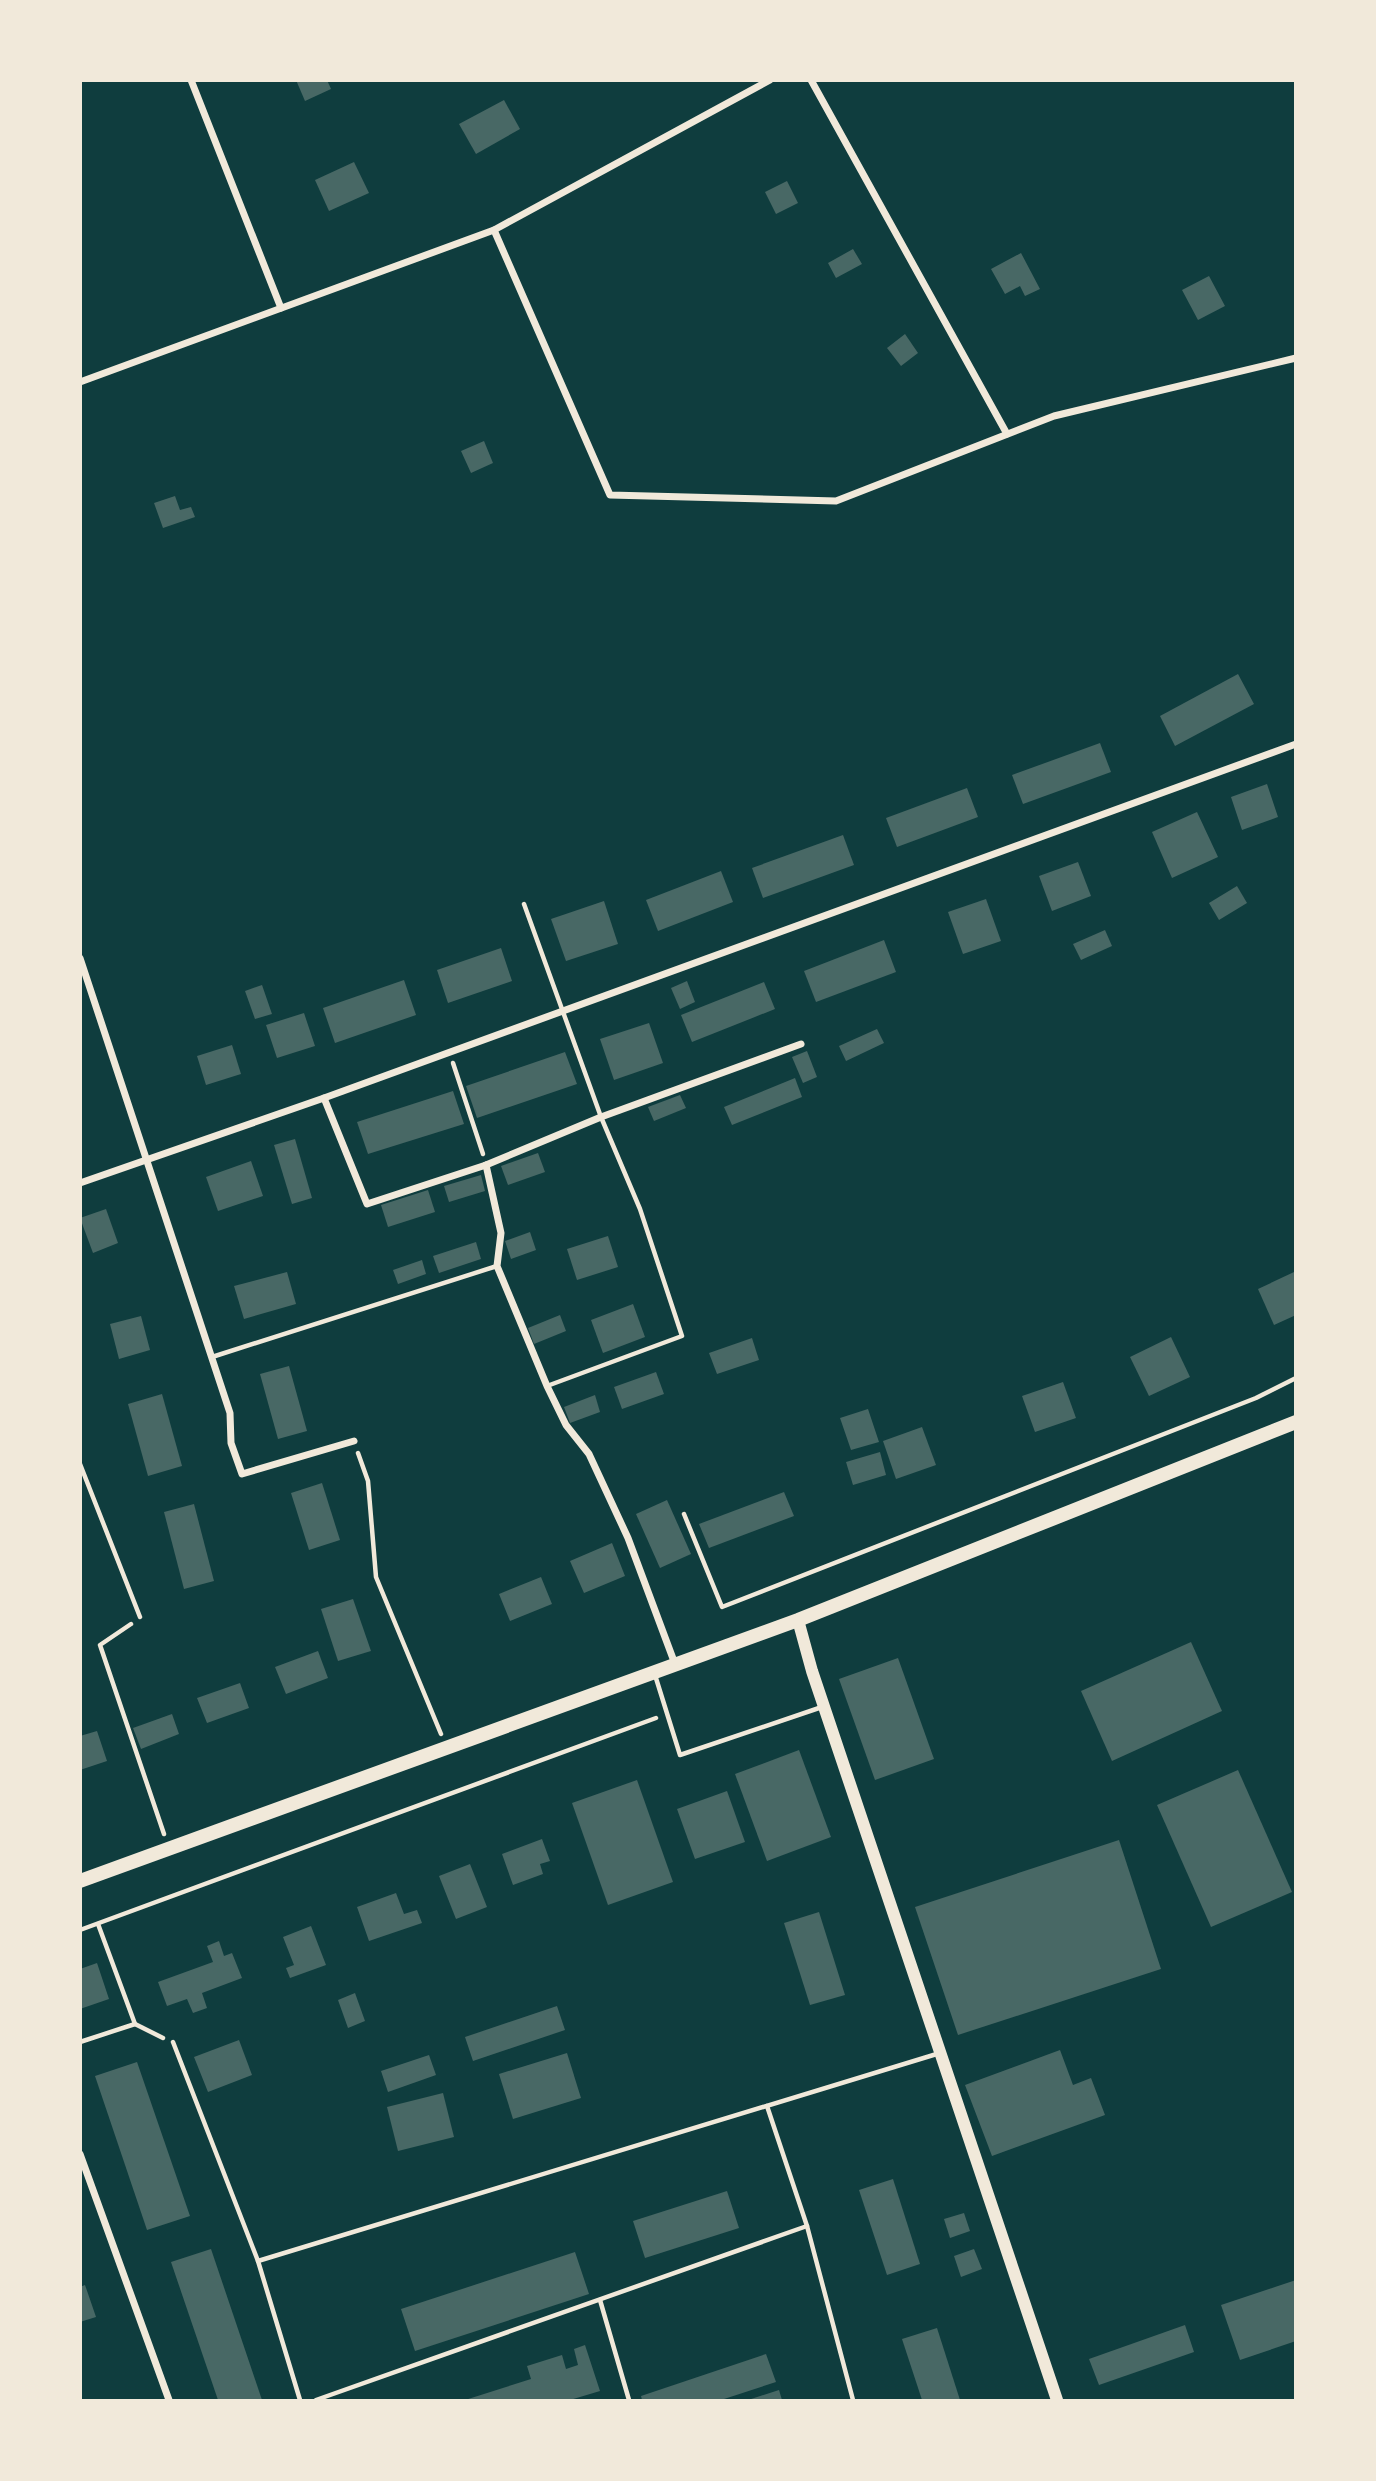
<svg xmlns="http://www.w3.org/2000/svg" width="1376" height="2481" font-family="'Nunito Sans',sans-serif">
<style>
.building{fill:#486865}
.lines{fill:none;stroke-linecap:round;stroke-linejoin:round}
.path{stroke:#f1e9da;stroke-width:4.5}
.service{stroke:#f1e9da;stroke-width:4.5}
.minor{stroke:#f1e9da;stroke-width:7}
.tertiary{stroke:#f1e9da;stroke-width:12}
.secondary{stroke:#f1e9da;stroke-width:14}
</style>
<rect width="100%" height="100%" fill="#0f3d3e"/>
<g class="building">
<path d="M296 80H327L331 89 305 101Z"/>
<path d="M504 100 520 129 476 154 459 124Z"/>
<path d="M354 162 369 193 329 211 315 180Z"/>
<path d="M787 181 798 203 776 214 765 192Z"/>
<path d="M853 249 862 264 836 278 828 263Z"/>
<path d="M1021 253 1040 289 1025 296 1020 286 1005 294 991 269Z"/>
<path d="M1209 276 1225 306 1198 320 1182 290Z"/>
<path d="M905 334 918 353 901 366 887 348Z"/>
<path d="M484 441 493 463 471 473 461 451Z"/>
<path d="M175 496 180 510 191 507 195 517 163 528 154 503Z"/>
<path d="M1238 674 1254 704 1175 746 1160 716Z"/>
<path d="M1100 743 1111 772 1023 804 1012 775Z"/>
<path d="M1267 784 1278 817 1242 830 1231 797Z"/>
<path d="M967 788 978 817 897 847 886 818Z"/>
<path d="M1197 812 1218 857 1172 878 1152 832Z"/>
<path d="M843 835 854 865 763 898 752 868Z"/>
<path d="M1078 862 1091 896 1052 911 1039 876Z"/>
<path d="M721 871 733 902 658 931 646 900Z"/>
<path d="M1237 886 1247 903 1219 920 1209 903Z"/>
<path d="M986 899 1001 941 963 954 948 912Z"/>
<path d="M604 901 618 944 566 961 551 919Z"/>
<path d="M1105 930 1112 946 1081 960 1073 944Z"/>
<path d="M884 940 896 972 816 1002 804 971Z"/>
<path d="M501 948 512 981 448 1003 437 970Z"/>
<path d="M404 980 416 1015 335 1043 323 1008Z"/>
<path d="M687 981 695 1002 680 1009 671 988Z"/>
<path d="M764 982 775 1009 692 1042 681 1015Z"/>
<path d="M262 985 272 1014 255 1019 245 991Z"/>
<path d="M304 1013 315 1046 277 1058 266 1025Z"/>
<path d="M649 1023 663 1063 614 1080 600 1039Z"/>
<path d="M877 1029 884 1043 846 1061 839 1046Z"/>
<path d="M232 1045 241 1074 206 1085 197 1056Z"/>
<path d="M807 1051 817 1077 803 1083 792 1057Z"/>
<path d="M565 1052 577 1084 477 1118 466 1086Z"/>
<path d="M795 1078 802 1097 732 1125 724 1107Z"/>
<path d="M453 1091 464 1124 368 1154 357 1122Z"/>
<path d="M680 1095 686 1108 654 1121 648 1107Z"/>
<path d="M295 1139 312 1198 292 1204 274 1145Z"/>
<path d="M538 1153 545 1172 508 1185 501 1166Z"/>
<path d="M251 1161 263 1196 218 1211 206 1177Z"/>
<path d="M481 1175 485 1191 449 1202 444 1186Z"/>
<path d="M428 1190 435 1212 388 1227 381 1205Z"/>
<path d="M106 1209 118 1243 93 1253 80 1218Z"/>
<path d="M530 1232 536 1250 511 1259 505 1241Z"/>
<path d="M608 1236 618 1267 577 1280 567 1249Z"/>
<path d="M476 1242 481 1259 439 1273 433 1256Z"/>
<path d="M422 1260 426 1274 398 1284 393 1270Z"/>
<path d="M287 1272 296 1304 244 1319 234 1286Z"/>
<path d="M1294 1272 1296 1315 1274 1325 1258 1289Z"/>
<path d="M633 1304 645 1337 603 1353 591 1320Z"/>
<path d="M560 1315 566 1331 534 1344 528 1328Z"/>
<path d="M141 1316 150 1350 119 1359 110 1324Z"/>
<path d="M1171 1337 1190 1377 1149 1396 1130 1357Z"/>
<path d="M752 1338 759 1360 717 1374 709 1353Z"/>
<path d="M289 1366 307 1431 278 1439 260 1374Z"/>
<path d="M656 1372 664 1394 622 1409 614 1387Z"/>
<path d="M1063 1382 1076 1418 1035 1432 1022 1396Z"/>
<path d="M162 1394 182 1466 148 1476 128 1404Z"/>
<path d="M595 1395 600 1412 570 1423 564 1407Z"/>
<path d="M868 1409 879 1442 851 1450 840 1418Z"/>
<path d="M922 1427 936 1465 896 1479 883 1441Z"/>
<path d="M880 1452 886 1475 853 1485 846 1462Z"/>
<path d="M322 1483 340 1540 309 1550 291 1493Z"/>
<path d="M784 1492 794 1516 709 1548 699 1524Z"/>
<path d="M667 1500 691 1554 660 1568 636 1514Z"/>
<path d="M194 1504 214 1581 184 1589 164 1512Z"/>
<path d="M612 1543 625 1576 584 1593 570 1561Z"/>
<path d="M541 1577 552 1604 510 1621 499 1594Z"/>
<path d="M353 1599 371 1651 338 1661 321 1609Z"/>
<path d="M1191 1642 1222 1711 1112 1761 1081 1691Z"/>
<path d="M318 1651 328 1678 286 1694 275 1667Z"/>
<path d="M898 1658 934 1759 875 1780 839 1679Z"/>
<path d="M240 1683 249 1708 207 1723 197 1698Z"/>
<path d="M172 1714 179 1734 141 1749 133 1728Z"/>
<path d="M97 1731 107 1761 80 1770V1736Z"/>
<path d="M799 1750 831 1837 767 1861 735 1774Z"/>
<path d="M1238 1770 1292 1892 1211 1927 1157 1805Z"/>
<path d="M637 1780 673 1882 608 1905 572 1803Z"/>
<path d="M727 1791 745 1842 695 1859 677 1809Z"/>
<path d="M542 1839 550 1861 540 1864 543 1874 513 1885 502 1854Z"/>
<path d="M1119 1840 1161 1969 958 2035 915 1907Z"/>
<path d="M470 1864 487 1907 456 1919 439 1876Z"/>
<path d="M396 1893 404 1914 417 1910 422 1923 369 1941 357 1907Z"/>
<path d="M819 1912 845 1995 810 2005 784 1923Z"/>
<path d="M311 1926 326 1965 290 1978 286 1968 294 1965 283 1937Z"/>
<path d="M219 1941 224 1956 232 1953 242 1978 202 1993 207 2008 193 2013 187 1999 167 2006 158 1982 213 1962 207 1946Z"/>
<path d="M97 1963 109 1999 80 2009V1969Z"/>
<path d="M355 1993 365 2021 348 2028 338 2000Z"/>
<path d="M557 2006 565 2030 473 2061 465 2037Z"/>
<path d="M239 2040 252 2075 208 2092 194 2057Z"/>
<path d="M1060 2050 1073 2085 1091 2078 1105 2115 992 2156 965 2085Z"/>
<path d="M567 2053 581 2098 513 2119 499 2074Z"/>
<path d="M429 2055 436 2075 388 2092 381 2071Z"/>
<path d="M137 2062 190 2216 147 2230 95 2076Z"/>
<path d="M443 2093 454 2137 398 2151 387 2107Z"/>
<path d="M893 2179 920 2264 887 2275 859 2190Z"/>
<path d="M727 2191 739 2228 645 2258 633 2221Z"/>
<path d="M964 2213 970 2231 950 2238 944 2219Z"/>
<path d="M211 2249 262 2400H218L171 2262Z"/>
<path d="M974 2249 982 2269 961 2277 954 2256Z"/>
<path d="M575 2252 589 2294 415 2351 401 2309Z"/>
<path d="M1296 2280V2341L1240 2360 1221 2305Z"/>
<path d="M85 2285 96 2317 80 2322V2287Z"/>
<path d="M1185 2325 1194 2352 1099 2385 1089 2359Z"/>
<path d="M937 2328 960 2400H922L902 2339Z"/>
<path d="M585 2345 600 2391 570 2400H465L531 2379 527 2366 562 2355 566 2369 578 2365 574 2349Z"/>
<path d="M766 2354 776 2382 721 2400H642L641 2396Z"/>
<path d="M779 2390 782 2400H748Z"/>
</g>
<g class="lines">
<g class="path">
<path d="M453 1063 483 1154"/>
<path d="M358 1453 368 1481 376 1577 441 1734"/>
<path d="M684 1514 722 1607 1256 1398 1296 1378"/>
<path d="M131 1624 100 1645 164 1834"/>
<path d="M98 1924 135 2024 163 2038"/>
<path d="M80 1930 656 1718"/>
<path d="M80 2042 135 2024"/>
</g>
<g class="service">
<path d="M524 904 601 1117 640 1209 682 1336 547 1386"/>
<path d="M212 1357 497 1266"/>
<path d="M80 1464 140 1617"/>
<path d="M655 1675 680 1755 822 1707"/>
<path d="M173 2042 258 2261 300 2400"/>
<path d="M767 2106 807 2226 853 2400"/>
<path d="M258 2261 940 2053"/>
<path d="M600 2300 629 2400"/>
<path d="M316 2400 807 2226"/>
</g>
<g class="minor">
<path d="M191 80 281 308"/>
<path d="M811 80 1007 434"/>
<path d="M494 230 770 80"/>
<path d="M80 382 494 230 610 495 836 501 1054 416 1296 358"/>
<path d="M80 958 230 1413 231 1443 242 1474 354 1441"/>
<path d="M324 1098 367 1204 486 1165 601 1117 801 1044"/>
<path d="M486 1165 501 1233 497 1266 547 1386 566 1425 589 1454 628 1538 675 1664"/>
<path d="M80 1183 324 1098 1296 744"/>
<path d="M80 2154 169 2400"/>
</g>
<path class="tertiary" d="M798 1620 812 1671 1057 2400"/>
<path class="secondary" d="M80 1881 798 1620 1296 1422"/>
</g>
<rect width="1376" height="2481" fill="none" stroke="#f1e9da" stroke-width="164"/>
</svg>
